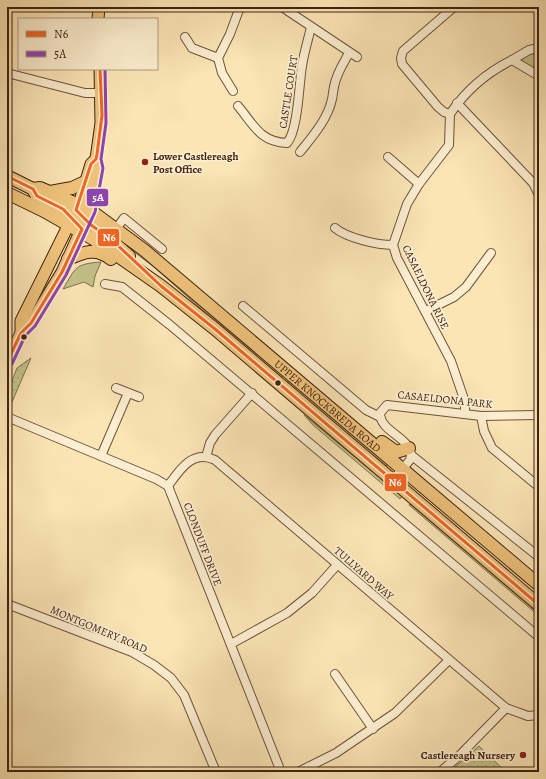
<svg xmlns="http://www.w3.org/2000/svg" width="546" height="779" font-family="Alegreya,serif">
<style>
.grass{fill:#c3c38a;stroke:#81724e}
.park{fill:url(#park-dots);stroke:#81724e}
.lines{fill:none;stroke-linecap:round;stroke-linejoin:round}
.minor-casing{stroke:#6e523c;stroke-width:10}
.major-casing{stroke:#3f2113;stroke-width:13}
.highway-casing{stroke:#3f2113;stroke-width:14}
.minor{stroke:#fceecf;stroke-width:8}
.major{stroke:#eec27a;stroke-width:11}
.highway{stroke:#eec27a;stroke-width:12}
.bus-1-casing{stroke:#fceecf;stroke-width:6}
.bus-2-casing{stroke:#fceecf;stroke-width:6}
.bus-1{stroke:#f26522;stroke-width:3}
.bus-2{stroke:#8e44ad;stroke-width:3}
.poi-dot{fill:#8f2418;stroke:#fceecf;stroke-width:1.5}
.bus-dot{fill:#3f2113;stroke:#fceecf;stroke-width:1.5}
.labels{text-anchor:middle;stroke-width:3.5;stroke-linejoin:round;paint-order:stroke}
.street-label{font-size:11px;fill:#3f2113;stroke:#fceecf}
.poi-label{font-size:11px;font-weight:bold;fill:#3f2113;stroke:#fceecf;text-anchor:start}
.line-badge{stroke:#fceecf;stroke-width:1.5}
.badge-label{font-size:11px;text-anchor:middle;font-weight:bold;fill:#fff}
</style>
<defs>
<pattern id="park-dots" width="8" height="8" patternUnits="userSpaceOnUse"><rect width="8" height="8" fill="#c3c38a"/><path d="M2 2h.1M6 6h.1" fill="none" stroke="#a9a776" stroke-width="1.8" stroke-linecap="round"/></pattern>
</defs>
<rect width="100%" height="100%" fill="#fbe5b5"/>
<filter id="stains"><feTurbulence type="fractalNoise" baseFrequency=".005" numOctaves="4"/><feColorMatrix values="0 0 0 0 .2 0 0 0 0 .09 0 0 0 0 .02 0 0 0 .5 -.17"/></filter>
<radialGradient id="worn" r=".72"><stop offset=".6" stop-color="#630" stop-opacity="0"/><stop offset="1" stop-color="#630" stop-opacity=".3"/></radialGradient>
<g class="grass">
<path d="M539 52V72L521 61 524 54Z"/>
<path d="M105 230 120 236 284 374 280 379 154 267Z"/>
<path d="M101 262 95 276 93 287 84 282 63 289C76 267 75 264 101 262Z"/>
<path d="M290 380 389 463 385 467 286 383Z"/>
<path d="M304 415 402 496 400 499 313 425Z"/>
<path d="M410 504 539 614V616L409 505Z"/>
</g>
<g class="park">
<path d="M31 358 12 402 9 401 8 391 17 368Z"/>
<path d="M479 746 506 772H459L454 768Z"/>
</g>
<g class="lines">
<defs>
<g id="minor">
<path d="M282 7 357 57"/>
<path d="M185 37 192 48 218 58"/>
<path d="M512 60 529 50 539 48"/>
<path d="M7 73 85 93H101"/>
<path d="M233 91 222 73 218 58 230 34 240 7"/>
<path d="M457 103 533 183 539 195"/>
<path d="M238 106C254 125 260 142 287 143 298 131 299 84 302 66 304 53 308 40 311 27"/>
<path d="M450 114 449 145 419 184 407 204 393 245 397 258 451 361 465 402V414"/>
<path d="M450 114 444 112 438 107 402 64 401 58 403 51 454 7"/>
<path d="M450 114C466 90 486 73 512 60L539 76"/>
<path d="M300 152C312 137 328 119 332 99 333 95 333 91 334 87 336 74 343 64 349 53"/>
<path d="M388 157 419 184"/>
<path d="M335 228C347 238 377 245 393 245"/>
<path d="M116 229 124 218 162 249"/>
<path d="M105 284 122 287 170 325 539 637"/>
<path d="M243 306 366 410 380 417"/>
<path d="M426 311 454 297 466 287 491 253"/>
<path d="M116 388 139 397"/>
<path d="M481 416 484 431 492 448 539 487"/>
<path d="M7 417 156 479 168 486 281 772"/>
<path d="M411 455 539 557"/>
<path d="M101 456 128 393"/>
<path d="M206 457 210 443 215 435 252 393"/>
<path d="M393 480 410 460 411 455C409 436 380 432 380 413L387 405 481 416 539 415"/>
<path d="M168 486C179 471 192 449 215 460L506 708 528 716 539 715"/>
<path d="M7 604 132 652 154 665 171 678 184 695 216 772"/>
<path d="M231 644 287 613 312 593 337 565"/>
<path d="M335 674 373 729"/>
<path d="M298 772 336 753 395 713 449 660"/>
<path d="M440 772 460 755 506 708"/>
</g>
<g id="major">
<path d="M98 19 99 7"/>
<path d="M21 333V321L79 204 91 164 96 159"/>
<path d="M7 362 21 333 31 323 62 272 90 210 98 168 96 159 101 123 100 69"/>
</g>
<g id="highway">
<path id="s1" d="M7 176 33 189 40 188 90 210 144 250 539 585"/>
<path d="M33 189 37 196 63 209 81 227"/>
<path d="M50 192 72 188 87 181"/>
<path d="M7 193 44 211 95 240 161 286 215 329 539 605"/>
<path d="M76 210 129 256"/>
<path d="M68 259C84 252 96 247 111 259"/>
<path d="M382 442 396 452 409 448"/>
</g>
</defs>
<use href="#minor" class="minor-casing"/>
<use href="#major" class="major-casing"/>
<use href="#highway" class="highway-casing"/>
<use href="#minor" class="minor"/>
<use href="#major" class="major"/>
<use href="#highway" class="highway"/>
<defs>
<g id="bus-1">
<path d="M100 69 102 115 97 154 96 159 91 164 76 210 91 225 112 240 161 286 215 329 539 605"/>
<path d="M7 176 33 189 37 196 63 209 82 229 62 272 31 323 21 333 7 362"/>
</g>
<path id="bus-2" d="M12 364 25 336 35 326 66 275 95 212 103 168 101 159 106 123 105 69"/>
</defs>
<use href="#bus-1" class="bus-1-casing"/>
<use href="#bus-2" class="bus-2-casing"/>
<use href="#bus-1" class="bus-1"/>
<use href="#bus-2" class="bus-2"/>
</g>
<g class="poi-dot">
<circle cx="145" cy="162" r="4"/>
<circle cx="523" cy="755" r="4"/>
</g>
<g class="bus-dot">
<circle cx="24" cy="337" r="3.5"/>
<circle cx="278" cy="383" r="3.5"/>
</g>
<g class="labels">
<g class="street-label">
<text transform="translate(288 92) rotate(-81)" y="4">CASTLE COURT</text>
<text transform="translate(426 287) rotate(64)" y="4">CASAELDONA RISE</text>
<text transform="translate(445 399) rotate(6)" y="4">CASAELDONA PARK</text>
<text dy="4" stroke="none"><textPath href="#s1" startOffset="399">UPPER KNOCKBREDA ROAD</textPath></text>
<text transform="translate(203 544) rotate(69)" y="4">CLONDUFF DRIVE</text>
<text transform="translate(364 573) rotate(41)" y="4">TULLYARD WAY</text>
<text transform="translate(99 629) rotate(23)" y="4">MONTGOMERY ROAD</text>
</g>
<g class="poi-label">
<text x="153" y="160">Lower Castlereagh<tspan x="153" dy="13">Post Office</tspan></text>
<text x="515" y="759" text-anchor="end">Castlereagh Nursery</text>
</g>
</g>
<g class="line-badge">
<rect x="86" y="188" width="23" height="19" rx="4" fill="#8e44ad"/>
<rect x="97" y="228" width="23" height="19" rx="4" fill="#f26522"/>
<rect x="384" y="473" width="23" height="19" rx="4" fill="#f26522"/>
</g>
<g class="badge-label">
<text x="98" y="201">5A</text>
<text x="109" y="241">N6</text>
<text x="395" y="486">N6</text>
</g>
<rect width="546" height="779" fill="none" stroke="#fbe5b5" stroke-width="24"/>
<rect x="8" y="8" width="530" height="763" fill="none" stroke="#3f2113" stroke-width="2"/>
<rect x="12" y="12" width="522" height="755" fill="none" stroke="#3f2113"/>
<rect x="18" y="18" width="140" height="52" fill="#fceecf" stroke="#b09c84"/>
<rect x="26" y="31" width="20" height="6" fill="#f26522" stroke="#b09c84"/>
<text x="54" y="38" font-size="12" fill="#3f2113">N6</text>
<rect x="26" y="51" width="20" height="6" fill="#8e44ad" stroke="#b09c84"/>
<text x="54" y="58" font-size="12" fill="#3f2113">5A</text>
<rect width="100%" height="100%" filter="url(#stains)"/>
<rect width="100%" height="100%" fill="url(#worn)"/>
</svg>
